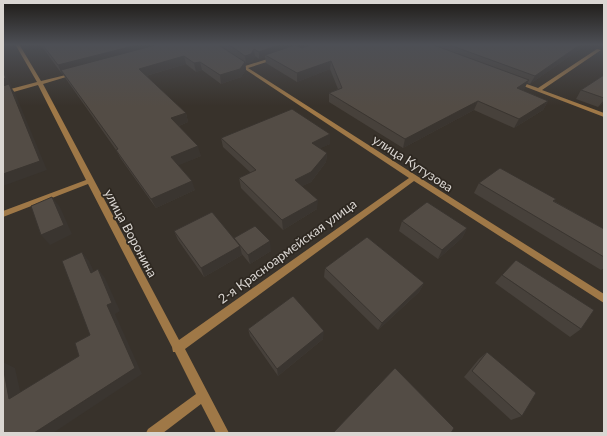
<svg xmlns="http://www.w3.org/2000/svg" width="607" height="436" font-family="Lato,sans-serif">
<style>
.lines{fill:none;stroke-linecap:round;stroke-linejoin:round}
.street{fill:#9f7847;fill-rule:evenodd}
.wall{fill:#47413b}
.shaded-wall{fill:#3a3530}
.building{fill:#534c45;stroke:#3a3530}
.labels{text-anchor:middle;stroke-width:3.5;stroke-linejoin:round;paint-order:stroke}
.street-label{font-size:13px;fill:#dad6d2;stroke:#2e2821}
</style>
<rect width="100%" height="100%" fill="#38322b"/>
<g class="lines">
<g class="street">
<path d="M15 44H19L41 81 74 73 76 74 43 84 179 340 409 178 234 62 238 61 245 66 274 57 276 58V59L248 68 417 176 604 294V303L414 181 185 349 229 433H216L201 404 163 433H146L148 429 196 394 175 352H173L172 347 88 184 3 217V211L86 180 38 85 3 95V91L37 82Z"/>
<path d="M597 49 601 50 542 90 604 113V117L513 82 518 81 538 88Z"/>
</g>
</g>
<g class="wall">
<path d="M40 44H217L239 58 218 44H288V47L302 48 313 44H583L580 49 530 84 527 83 524 89 522 90 548 101 543 110 514 128 474 110 403 148 329 102V93L338 89 330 69 297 82 266 63 265 57 259 59 255 56 252 62 246 63 245 62 246 70 241 77 221 84 202 70 196 72 186 64 146 76 186 113 188 122 179 126 201 156 178 165 195 190 156 208 121 159 116 150 66 79 63 74H62Z"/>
<path d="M604 75V103L598 107 576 99 581 90Z"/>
<path d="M330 134V144L320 148 327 153 326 162 311 182 302 186 317 209 283 230 241 188 239 178 251 173 223 147 221 138Z"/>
<path d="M479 183 554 201 604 229V268L601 270 474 193Z"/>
<path d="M402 221 467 228 462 238 438 259 399 231Z"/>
<path d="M174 231 235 240 234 238 271 251 250 264 241 253 242 255 204 277 178 240Z"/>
<path d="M325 268 424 283 419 292 378 330 324 277Z"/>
<path d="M502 275 581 329 570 337 495 283Z"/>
<path d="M248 329 323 339 278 376 250 336Z"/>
<path d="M487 352 522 416 511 420 464 377 479 359Z"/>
</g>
<g class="shaded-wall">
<path d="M141 44H174L61 70 63 74H62L58 65Z"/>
<path d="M281 44H288V49L265 55V57L259 59V52Z"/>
<path d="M581 44H583L580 49 530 84 535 76Z"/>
<path d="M254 49 255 56 252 62 246 63 245 56Z"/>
<path d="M184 56 186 64 142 77 139 69Z"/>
<path d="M331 61 330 69 297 82V73Z"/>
<path d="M200 62 202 70 196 72 194 63Z"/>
<path d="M245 62 246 70 241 77 221 84 220 75Z"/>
<path d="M3 68 5 71 12 87H11L15 93 47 170 3 186Z"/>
<path d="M529 80 524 89 512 97 517 88Z"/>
<path d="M604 100V103L598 107Z"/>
<path d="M478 101 474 110 403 148 405 139Z"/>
<path d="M548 101 543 110 514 128 519 119Z"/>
<path d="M186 113 188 122 174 128 171 118Z"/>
<path d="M330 134V144L312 152V143Z"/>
<path d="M198 146 201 156 175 167 171 157Z"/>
<path d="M327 153 326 162 311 182 295 190V180Z"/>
<path d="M192 181 195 190 156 208 151 199Z"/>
<path d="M52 197 60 207 72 234 50 245 41 235Z"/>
<path d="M318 200 317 209 283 230 282 220Z"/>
<path d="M467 228 462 238 438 259 442 250Z"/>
<path d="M270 241 271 251 250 264 248 255Z"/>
<path d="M240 246 242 255 204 277 201 268Z"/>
<path d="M82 252 89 261 99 282 91 273Z"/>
<path d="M98 269 105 278 120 311 115 314 142 374 53 433H34L135 368 107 305Z"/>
<path d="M424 283 419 292 378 330 382 323Z"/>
<path d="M324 331 323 339 278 376 277 369Z"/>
<path d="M3 362 15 368 23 404 9 399 3 366Z"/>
</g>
<g class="building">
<path d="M42 44H141L58 65Z"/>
<path d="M159 44H217L245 62 240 69 220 75 200 62 194 63 184 56 139 69 186 113 171 118 198 146 171 157 192 181 151 199 116 150 118 149 61 70Z"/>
<path d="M228 44H281L259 52 254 49 251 54 245 56Z"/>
<path d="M313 44H431L529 80 517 88 548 101 519 119 478 101 405 139 329 93 342 88 331 61 297 73 265 55 295 45 302 48Z"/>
<path d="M447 44H581L535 76Z"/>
<path d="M3 71 6 78 3 79Z"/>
<path d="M604 75V98L581 90Z"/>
<path d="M9 84 40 161 3 174V86Z"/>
<path d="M292 109 330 134 312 143 327 153 311 172 295 180 318 200 282 220 239 178 256 170 221 138Z"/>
<path d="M500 168 556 199 553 201 604 229V257L479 183Z"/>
<path d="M52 197 64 225 41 235 31 206Z"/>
<path d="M427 202 467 228 442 250 402 221Z"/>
<path d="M212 212 240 246 201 268 174 231Z"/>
<path d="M255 226 270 241 248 255 234 238Z"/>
<path d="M367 237 424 283 382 323 325 268Z"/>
<path d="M82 252 91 273 98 269 112 303 107 305 135 368 34 433H3V366L9 399 79 356 75 343 90 335 62 261Z"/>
<path d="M516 260 594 310 581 329 502 275Z"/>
<path d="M293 296 324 331 277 369 248 329Z"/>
<path d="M487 352 536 393 522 416 472 371Z"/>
<path d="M395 368 454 428 451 433H333Z"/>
</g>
<linearGradient id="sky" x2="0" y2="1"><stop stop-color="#1f1c18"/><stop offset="0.42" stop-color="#4d4f55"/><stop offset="1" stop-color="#4d4f55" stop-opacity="0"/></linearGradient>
<rect width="607" height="106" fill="url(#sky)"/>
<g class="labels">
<g class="street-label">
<text transform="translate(413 163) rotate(33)" y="5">улица Кутузова</text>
<text transform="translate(131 233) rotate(62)" y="5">улица Воронина</text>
<text transform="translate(287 251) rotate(-36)" y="5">2-я Красноармейская улица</text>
</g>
</g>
<rect width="607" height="436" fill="none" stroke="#dad6d2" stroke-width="8"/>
</svg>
